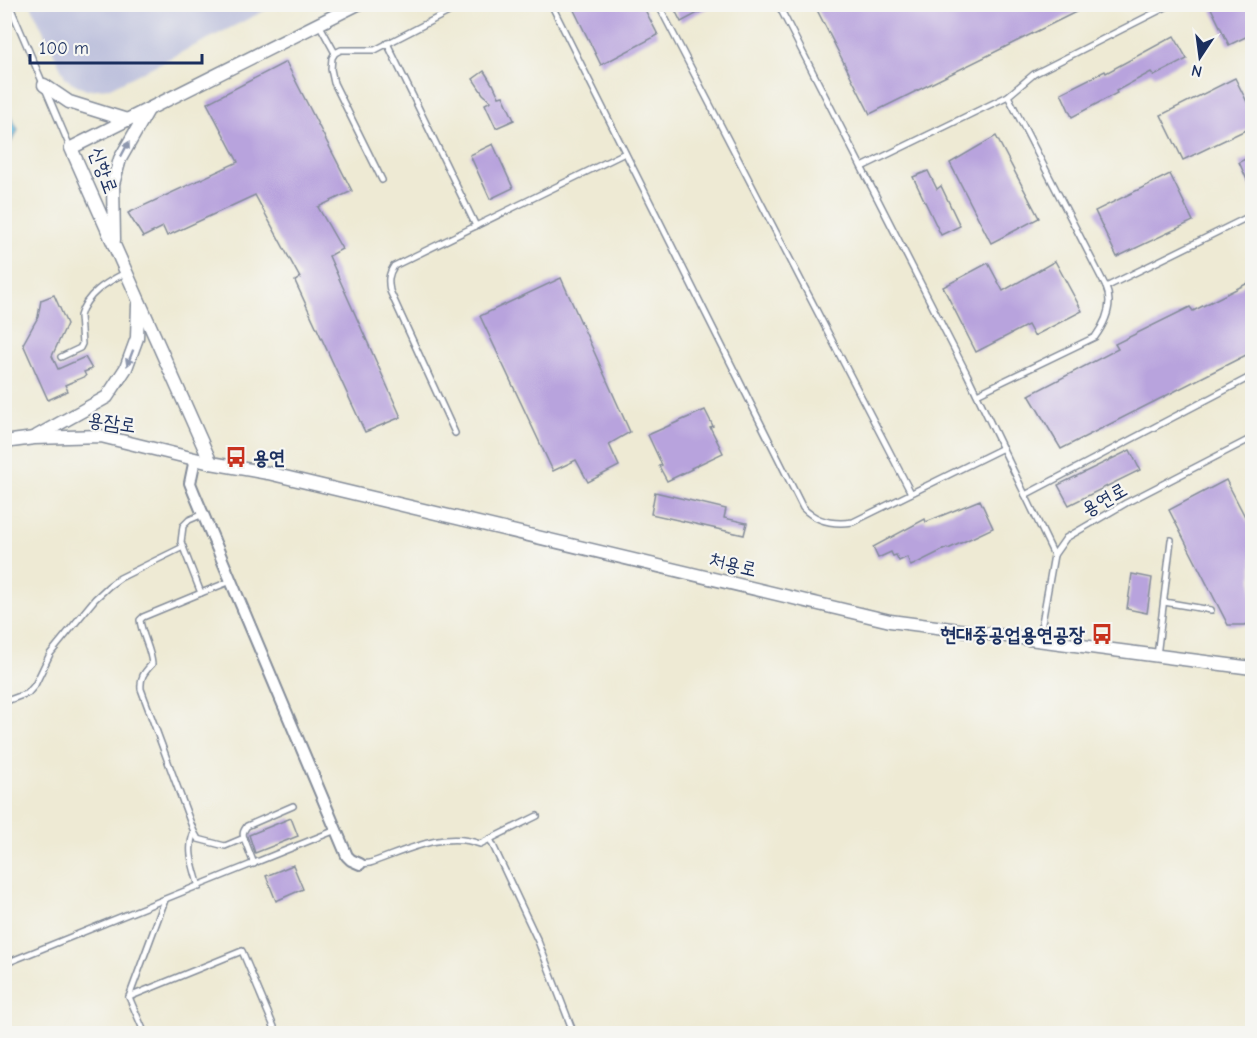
<svg xmlns="http://www.w3.org/2000/svg" width="1257" height="1038" font-family="'Comic Neue','Poor Story',sans-serif">
<style>
.industrial{fill:#bfc2dd}
.water{fill:#65bfe2;stroke:#4077a0;stroke-width:1.5}
.building{fill:#b8a3dd}
.lines{fill:none;stroke-linecap:round;stroke-linejoin:round}
.service-casing{stroke:#848c99;stroke-width:8}
.minor-casing{stroke:#848c99;stroke-width:14}
.tertiary-casing{stroke:#848c99;stroke-width:15}
.service{stroke:#fff;stroke-width:5}
.minor{stroke:#fff;stroke-width:10}
.tertiary{stroke:#fff;stroke-width:12}
.rail{stroke:#1b2f5e;stroke-width:4}
.oneway{fill:#8d97ae}
.labels{text-anchor:middle;stroke-width:4.5;stroke-linejoin:round;paint-order:stroke}
.street-label{font-size:20px;fill:#1b2f5e;stroke:#f6f6f2}
.poi-label{font-size:20px;font-weight:bold;fill:#1b2f5e;stroke:#f6f6f2;text-anchor:start}
</style>
<rect width="100%" height="100%" fill="#f6f6f2"/>
<filter id="ink" filterUnits="userSpaceOnUse"><feTurbulence type="fractalNoise" baseFrequency=".0167" numOctaves="2"/><feDisplacementMap in="SourceGraphic" scale="12" xChannelSelector="R" yChannelSelector="G"/><feConvolveMatrix kernelMatrix="1 2 1 2 8 2 1 2 1" color-interpolation-filters="sRGB"/></filter>
<filter id="wash" filterUnits="userSpaceOnUse"><feTurbulence type="fractalNoise" baseFrequency=".008" numOctaves="4" result="noise"/><feDisplacementMap in="SourceGraphic" scale="24" xChannelSelector="R" yChannelSelector="G"/><feGaussianBlur stdDeviation="1.35" result="paint"/><feColorMatrix in="noise" values="0 0 0 0 0 0 0 0 0 0 0 0 0 0 0 0 0 1.4 0 .05"/><feComposite in="paint" operator="in"/></filter>
<g filter="url(#wash)">
<rect width="100%" height="100%" fill="#eeead4"/>
<path class="industrial" d="M31 5H276L110 88 86 90 66 79Z"/>
<path class="water" d="M4 104 18 130 6 150 5 151Z"/>
<g id="blocks">
<g class="building">
<path d="M571 4H642L658 35 601 65Z"/>
<path d="M672 4H715L681 22Z"/>
<path d="M814 4H1092L870 114Z"/>
<path d="M1209 4H1252V34L1229 45Z"/>
<path d="M1174 36 1187 59 1154 76 1151 72 1116 91 1117 93 1072 117 1061 93 1105 71 1106 73Z"/>
<path d="M286 62 352 191 318 207 342 249 329 256 401 417 365 432 295 281 300 278 255 195 167 236 163 227 143 237 128 213 238 162 207 103Z"/>
<path d="M484 71 492 84H493L499 97 503 96 514 120 496 128 485 104 491 101 483 94 473 79Z"/>
<path d="M1235 78 1252 112V127L1183 160 1161 115Z"/>
<path d="M996 136 1039 218 991 243 950 163Z"/>
<path d="M493 144 513 188 490 199 470 155Z"/>
<path d="M1252 156V191L1239 162Z"/>
<path d="M928 171 937 189 941 186 960 226 941 235 913 177Z"/>
<path d="M1170 174 1193 221 1117 257 1095 211Z"/>
<path d="M1055 261 1082 311 1034 336 1028 325 976 352 943 287 988 263 1003 291Z"/>
<path d="M561 278 630 432 609 444 619 466 588 482 576 460 553 471 480 316Z"/>
<path d="M1252 281V352L1061 449 1029 395 1118 349 1115 344 1190 307 1193 311Z"/>
<path d="M54 295 67 324 52 356 58 369 85 357 92 369 84 372 86 376 65 385 68 391 48 400 23 344 38 317 41 300Z"/>
<path d="M705 410 713 426 710 427 723 453 691 468 692 469 667 481 659 466 662 465 648 435Z"/>
<path d="M1130 450 1140 470 1069 505 1058 485Z"/>
<path d="M1226 480 1252 530V622L1245 625H1228L1169 510Z"/>
<path d="M655 492 726 509 724 518 747 523 744 535 651 514Z"/>
<path d="M980 500 993 528 948 549 947 548 911 566 907 557 899 561 896 555 893 556 891 552 878 558 873 547 925 519 926 522Z"/>
<path d="M1132 574 1152 578 1147 613 1127 609Z"/>
<path d="M291 818 298 836 255 853 249 835Z"/>
<path d="M293 865 303 889 276 901 266 876Z"/>
</g>
</g>
</g>
<g filter="url(#ink)">
<use href="#blocks" fill-opacity="0" stroke="#848c99" stroke-width="1.5"/>
<g class="lines">
<defs>
<g id="service">
<path d="M9 4 70 147"/>
<path d="M551 4 803 508C817 522 834 525 853 522L1003 448"/>
<path d="M658 4 911 493"/>
<path d="M778 4 967 374 1054 555"/>
<path d="M319 24 335 53"/>
<path d="M387 43 476 226"/>
<path d="M1008 96 1034 74 1172 4"/>
<path d="M862 167 1008 96 1106 287C1114 305 1105 323 1095 337L977 394"/>
<path d="M382 180 334 83 331 69 332 58 335 53 341 50H375L464 4"/>
<path d="M1106 287 1252 215"/>
<path d="M61 357 80 348 82 344 80 316C86 294 107 282 125 273"/>
<path d="M455 433 390 291C388 281 388 275 394 266L625 153"/>
<path d="M1025 495 1252 376"/>
<path d="M203 514 189 520 183 526 181 542 201 593 231 581"/>
<path d="M1164 602 1211 610"/>
<path d="M1039 640 1054 555 1066 538 1126 503 1252 438"/>
<path d="M1157 656 1171 540"/>
<path d="M4 702 28 693 35 685 50 654 95 599 109 586 120 578 183 547"/>
<path d="M194 832 198 839 225 846 244 838 254 864"/>
<path d="M244 838C242 833 244 830 247 826L293 806"/>
<path d="M490 839 538 941 574 1034"/>
<path d="M360 864 370 863C405 851 444 830 480 844L537 816"/>
<path d="M199 887C194 868 186 851 194 832L141 689C140 677 144 673 152 664 151 649 142 636 140 620L143 617 201 593"/>
<path d="M4 964 336 830"/>
<path d="M129 997 165 900"/>
<path d="M145 1034 129 997 242 951 277 1034"/>
</g>
<path id="minor" d="M195 459 190 483 194 493 347 856 351 860 360 864"/>
<g id="tertiary">
<path d="M44 85 69 102 127 120"/>
<path d="M114 240 113 184 120 159 148 110"/>
<path d="M37 436 107 397 126 368 137 338 138 305"/>
<path d="M4 442 34 438 101 436 211 463 268 473 890 621 1252 668"/>
<path d="M211 463 71 148 358 4"/>
</g>
</defs>
<use href="#service" class="service-casing"/>
<use href="#minor" class="minor-casing"/>
<use href="#tertiary" class="tertiary-casing"/>
<use href="#service" class="service"/>
<use href="#minor" class="minor"/>
<use href="#tertiary" class="tertiary"/>
<path class="rail" d="M166 7 171 4"/>
</g>
<defs><path id="oneway-solid" d="M-6-.8H1V-3.2L6.5 0L1 3.2V.8H-6Z" transform="scale(1.5)"/></defs>
<g class="oneway">
<use href="#oneway-solid" transform="translate(125 149) rotate(-62)"/>
<use href="#oneway-solid" transform="translate(130 358) rotate(111)"/>
</g>
</g>
<defs>
<symbol id="bus-bare" viewBox="-9 -9 18 18"><path d="M-5-6H5V4H4V6H2V4H-2V6H-4V4H-5ZM-3.5-4V0h7V-4ZM-3.5 1.2v1.5H-2V1.2ZM2 1.2v1.5H3.5V1.2Z" fill="#c8321e" stroke="#f6f6f2" stroke-width="2.5" paint-order="stroke"/></symbol>
</defs>
<g fill-rule="evenodd">
<use href="#bus-bare" x="221" y="442" width="30" height="30"/>
<use href="#bus-bare" x="1087" y="619" width="30" height="30"/>
</g>
<g class="labels">
<g class="street-label">
<text transform="translate(104 170) rotate(70)" y="7">신항로</text>
<text transform="translate(112 422) rotate(8)" y="7">용잠로</text>
<text transform="translate(1104 499) rotate(-29)" y="7">용연로</text>
<text transform="translate(733 564) rotate(13)" y="7">처용로</text>
</g>
<g class="poi-label">
<text x="253" y="464">용연</text>
<text x="1085" y="641" text-anchor="end">현대중공업용연공장</text>
</g>
</g>
<rect width="1257" height="1038" fill="none" stroke="#f6f6f2" stroke-width="24"/>
<g transform="translate(1200 57) rotate(193)" stroke="#f6f6f2" stroke-width="4.5" paint-order="stroke">
<path d="M0-4.5L10 22L0 15L-10 22Z" fill="#1b2f5e"/>
<text y="-9" font-size="16" font-weight="bold" text-anchor="middle" fill="#1b2f5e">N</text>
</g>
<path d="M30 54v9h172v-9" fill="none" stroke="#1b2f5e" stroke-width="3"/>
<text x="39" y="54" font-size="18" fill="#1b2f5e" stroke="#f6f6f2" stroke-width="4.5" paint-order="stroke">100 m</text>
</svg>
